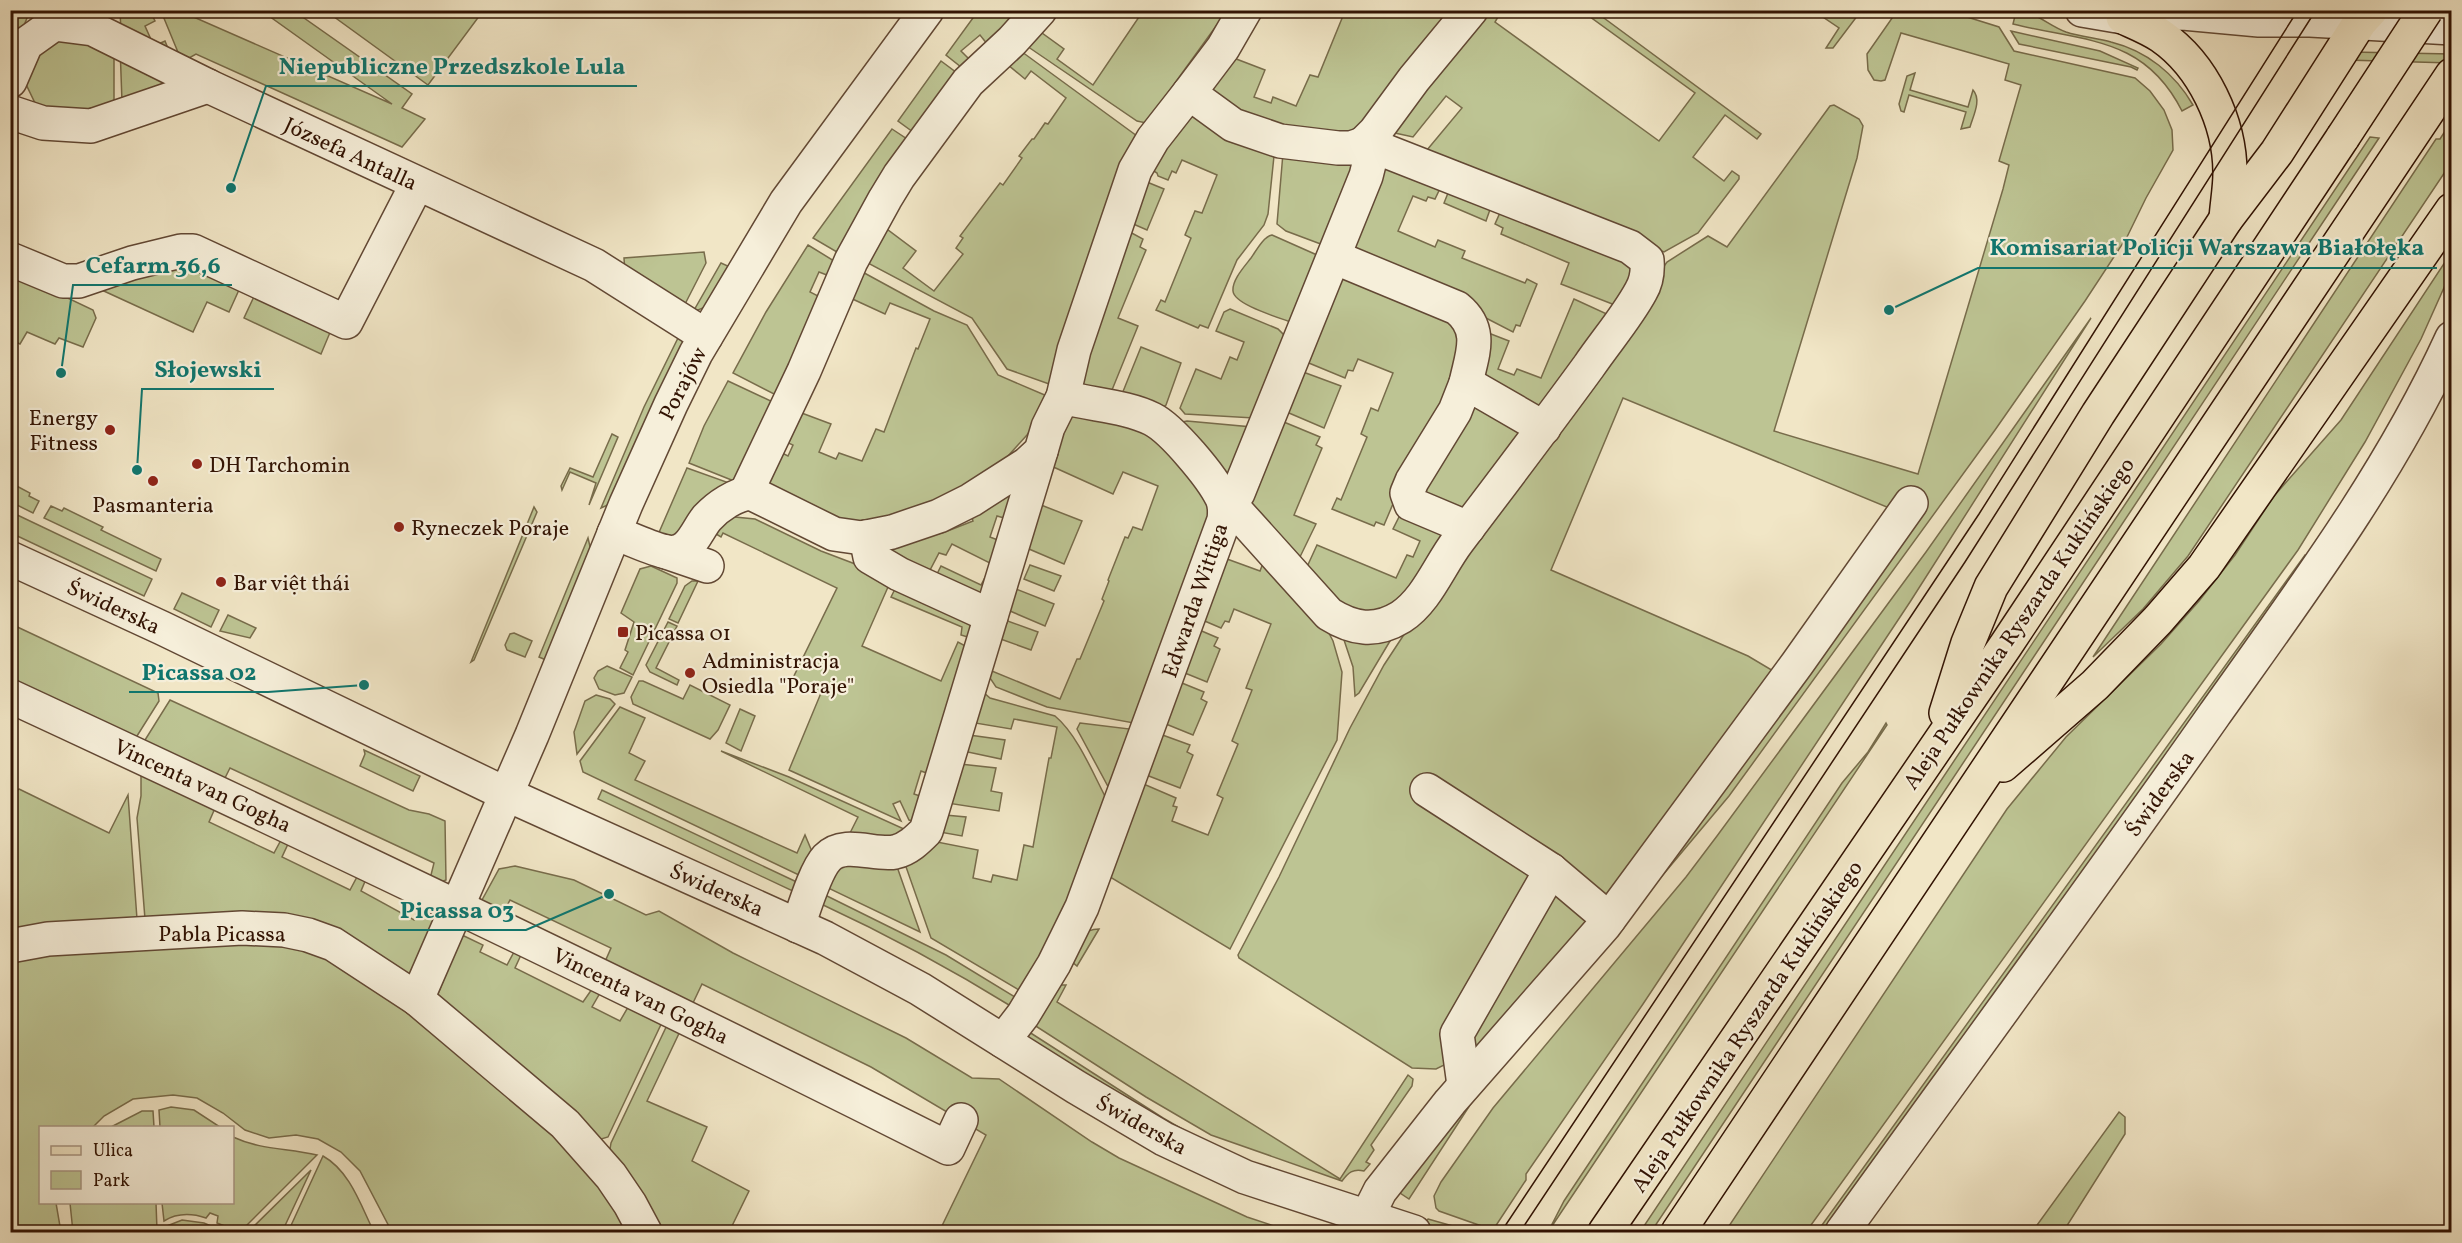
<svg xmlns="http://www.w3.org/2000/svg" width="2462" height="1243" font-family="Vollkorn,serif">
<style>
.green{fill:#bdc493;stroke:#786c4b;stroke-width:1.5}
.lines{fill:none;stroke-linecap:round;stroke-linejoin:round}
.minor-casing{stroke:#624834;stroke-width:36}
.major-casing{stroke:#321303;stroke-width:36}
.minor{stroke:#f6efda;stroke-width:33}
.major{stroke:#f1e6c6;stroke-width:33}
.tram{stroke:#321303;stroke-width:1.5}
.major-bridge-casing{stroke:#321303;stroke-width:36;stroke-linecap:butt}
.major-bridge{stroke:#f1e6c6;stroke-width:33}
.poi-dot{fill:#8f2418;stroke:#f6efda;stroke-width:2}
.labels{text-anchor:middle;stroke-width:4.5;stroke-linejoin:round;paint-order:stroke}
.street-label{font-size:22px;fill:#321303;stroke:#f6efda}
.poi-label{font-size:22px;fill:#321303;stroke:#f6efda;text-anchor:start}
.leader{fill:none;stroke:#0f766e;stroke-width:2}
.callout-dot{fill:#0f766e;stroke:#f6efda;stroke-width:2}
.callout-label{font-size:24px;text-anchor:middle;font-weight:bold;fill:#0f766e;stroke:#f6efda;stroke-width:4.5;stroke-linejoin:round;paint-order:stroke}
</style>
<rect width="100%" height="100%" fill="#f1e6c6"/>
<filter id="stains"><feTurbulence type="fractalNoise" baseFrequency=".00333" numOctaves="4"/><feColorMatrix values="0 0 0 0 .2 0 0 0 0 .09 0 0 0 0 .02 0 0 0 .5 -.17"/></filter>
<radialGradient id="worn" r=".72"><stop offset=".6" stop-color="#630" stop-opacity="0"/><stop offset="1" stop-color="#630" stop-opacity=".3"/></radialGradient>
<g class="green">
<path d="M1502 10 1495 22 1659 141 1695 93 1582 11 1593 10 1761 134 1757 139 1725 115 1693 157 1724 181 1732 171 1739 176V179L1698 233 1664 252 1427 150 1462 108 1446 96 1413 137 1395 133 1393 130 1484 11Z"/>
<path d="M11 11H30L11 56Z"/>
<path d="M120 11H150L155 21 145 26 154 46 165 41 169 51 166 55 121 32Z"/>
<path d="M161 11H180L392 104 262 11H294L412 94 402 108 425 119 402 147 196 54 182 62Z"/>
<path d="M326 11H483L428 85Z"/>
<path d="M978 11H1021L988 45 980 35 961 51 969 59 961 67 946 55Z"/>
<path d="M1143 11H1227L1146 123 1137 121 1021 42 1035 28 1064 49 1057 59 1093 85Z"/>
<path d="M1345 11H1455L1357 134 1264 128 1210 88 1231 57 1265 70 1254 97 1271 103 1273 97 1296 106 1310 75 1318 77Z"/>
<path d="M1814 11H1861L1833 48H1826L1839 28Z"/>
<path d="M1897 11H1948L1999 27 2014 51 2135 78 2150 91 2164 110 2172 130 2173 150 2146 198 2127 237 2085 301 1995 430 1729 796 1470 1105 1409 1199 1394 1189C1403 1173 1413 1160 1427 1149L1625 911 1706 799 1805 668 1918 502 1907 493 1894 510 1623 398 1551 570 1748 656 1775 672C1709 773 1638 873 1559 964 1530 998 1503 1032 1469 1061L1462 1056 1436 1069 1412 1068 1239 958 1238 955 1279 877 1350 728 1384 665 1426 601 1667 262 1708 236 1727 247 1830 106 1834 105 1859 119 1863 126 1857 158 1774 431 1918 474 2003 189 2009 165 1999 161 2021 85 2005 80 2009 64 1901 33 1885 80 1881 81 1874 80 1868 70 1867 54Z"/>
<path d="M2011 11C2036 10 2045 24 2066 32 2081 37 2097 38 2111 42 2147 51 2175 74 2193 105L2182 111C2144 36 2085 42 2013 24L2016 12Z"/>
<path d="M2011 31 2100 51 2138 68 2137 70 2131 67 2019 44Z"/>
<path d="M47 35 114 44V103L79 116 36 105 23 78Z"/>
<path d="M120 46 180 78 122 102Z"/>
<path d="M1018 49 1137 136 1052 385 1007 369 972 318 864 261 880 224 916 251 903 268 934 291 963 254 956 248 963 238 960 236 1000 183 1003 185 1022 158 1019 156 1032 139H1034L1045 123 1048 124 1066 98 1031 71 1025 79 1001 59Z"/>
<path d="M2351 52 2451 54V63L2346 60Z"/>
<path d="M941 61 957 73 913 132 898 121Z"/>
<path d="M1915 73 1910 90 1968 107 1973 90C1982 100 1973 116 1970 127L1961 129 1966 112 1909 95 1904 112 1901 111 1899 104 1907 76Z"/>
<path d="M1190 117H1197L1274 156 1268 214 1264 225 1237 260 1208 328 1200 325 1198 328 1156 310 1161 300 1165 302 1191 238 1185 235 1195 211 1202 213 1217 175 1182 160 1176 173 1172 171 1168 180 1158 176 1157 173 1143 164Z"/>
<path d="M2451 122V163L2188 556 2143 609 2093 657 2436 139H2440Z"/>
<path d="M892 129 907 139 877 180 842 255 813 238Z"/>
<path d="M2370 137 2379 138 1651 1232H1640Z"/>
<path d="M1283 153 1356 165 1326 246 1286 231 1277 224Z"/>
<path d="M1382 163 1444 180 1435 199 1428 197 1426 201 1413 196 1398 231 1435 247 1438 240 1465 251 1462 258 1525 283 1527 279 1537 284 1520 326 1516 325 1513 332 1484 317 1349 259Z"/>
<path d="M1142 180 1164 189 1147 230 1131 223Z"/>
<path d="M1452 183 1493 201 1486 221 1444 203Z"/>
<path d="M1503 206 1605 243 1635 271 1620 307 1561 284 1569 263 1501 234 1503 228 1495 224Z"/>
<path d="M1128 231 1143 239 1140 247 1146 250 1118 318 1138 326 1112 390 1085 386 1081 383Z"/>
<path d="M1272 235 1317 255 1293 323C1281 318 1234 305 1233 291 1232 280 1244 267 1251 258 1256 251 1263 237 1272 235Z"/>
<path d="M808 245 839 264 832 277 819 272 810 292 822 298 776 395 733 373 766 312Z"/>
<path d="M704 252 706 263 682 310 625 273 624 258Z"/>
<path d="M2451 253V272L2421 339 2365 442 2298 550 1806 1232H1725L2007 809 2066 737 2161 644 2199 601 2235 555 2274 496 2341 420Z"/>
<path d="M172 260 243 281 229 312 207 302 193 332 93 286Z"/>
<path d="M721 263 730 267 708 306 693 312Z"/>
<path d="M1335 268 1455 317 1462 363 1401 485 1384 525 1376 522 1374 526 1332 509 1337 498 1341 500 1367 437 1361 434 1371 408 1378 411 1393 373 1358 359 1353 371 1348 370 1345 378 1304 361Z"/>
<path d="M857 269 934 311 967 325 998 375 1047 396 1041 416 1027 435 1008 456 983 477 955 494 878 523H843L775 494 764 474 774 449 788 456 793 445 780 439 791 409 831 424 819 452 836 459 839 453 862 461 876 429 884 432 916 348 918 349 930 319 890 303 885 314 846 296Z"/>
<path d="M11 271 93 310 96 318 83 347 59 338 55 344 27 332 20 344 11 340Z"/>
<path d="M258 288 334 323 321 354 244 318Z"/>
<path d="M1574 299 1609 315 1541 416 1477 384 1486 332 1509 341 1498 369 1514 375 1517 369 1541 378Z"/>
<path d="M1230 309 1278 329 1288 339 1254 418 1185 414 1180 408 1196 369 1221 379 1230 357 1237 360 1244 342 1216 331 1224 312Z"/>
<path d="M2091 318 1910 602 1643 1004 1526 1174V1180L1493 1230 1439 1211 1436 1208 1434 1196 1441 1182 1493 1108 1686 877 1717 836 1926 552Z"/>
<path d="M680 334 684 346 610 504 601 508 644 407Z"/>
<path d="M1141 347 1181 363 1166 405 1162 408 1122 394Z"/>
<path d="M1295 369 1341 386 1324 428 1282 410Z"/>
<path d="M728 381 773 402 734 481 689 463 704 426Z"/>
<path d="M1467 403 1528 424 1470 515 1425 503 1417 482Z"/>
<path d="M1068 415 1145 427 1214 505 1139 724 1047 707 996 687 988 675 987 669 1060 699 1077 659H1080L1104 601 1102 599 1109 581 1108 580 1125 537 1128 538 1133 527 1142 530 1158 486 1123 472 1113 494 1049 465Z"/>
<path d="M1279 420 1320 437 1316 445 1322 448 1294 515 1316 524 1298 561 1247 502Z"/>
<path d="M1187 421 1252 427 1231 488 1182 422Z"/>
<path d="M612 434 618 437 589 505 596 483 570 472 562 490 561 486 570 468 593 477Z"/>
<path d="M687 468 732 484 684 537H657Z"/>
<path d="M11 483 30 493 29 496 39 501 33 513 11 502Z"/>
<path d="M1011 490V520L997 516 990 537 1003 542 982 599 936 576 941 566 981 585 992 564 952 544 946 555 939 553 929 572 888 555 890 546 945 532 973 521 971 514Z"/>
<path d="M1041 505 1082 521 1064 564 1022 546Z"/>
<path d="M51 506 62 511 64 508 103 527 101 530 161 559 156 571 44 518Z"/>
<path d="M534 507 537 512 474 660 471 662Z"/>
<path d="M1404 507 1457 534 1410 601 1352 617 1306 569 1317 545 1396 578 1407 555 1413 557 1420 541 1393 529Z"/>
<path d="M732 510 735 517 755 519 821 551 892 578 862 646 941 681 958 642 971 649 932 775 921 771 914 794 926 798 916 822 909 820 900 801 893 804 901 821 789 770 821 693 792 680 837 588 723 533 721 537 711 531Z"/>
<path d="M11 512 152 579 144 596 11 533Z"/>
<path d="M588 538 592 555 546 660 539 657Z"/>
<path d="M2305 555 2311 560 1829 1232H1817Z"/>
<path d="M1265 558 1321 618 1333 641 1342 672 1337 740 1230 949 1105 874 1139 782 1176 798 1173 806 1177 807 1172 821 1208 835 1223 798 1217 795 1238 744 1232 741 1252 690 1246 688 1271 624 1234 609 1229 622 1225 621 1221 628 1200 619 1227 559 1260 571Z"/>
<path d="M1030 565 1061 576 1054 591 1024 579Z"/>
<path d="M651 566 677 578V583L633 675 620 668 628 652 625 650 634 622 621 613 640 569Z"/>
<path d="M692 581H698L678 623 669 619 685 586Z"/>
<path d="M899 581 973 619 974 639 961 635 962 627 891 597Z"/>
<path d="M1011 587 1054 604 1045 626 1003 608Z"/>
<path d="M182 593 219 610 211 627 174 609Z"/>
<path d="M228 615 256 628 250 638 220 631Z"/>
<path d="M1002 619 1038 632 1031 650 995 637Z"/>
<path d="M668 622 677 626 656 668 679 680 677 685 650 672 646 665Z"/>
<path d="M11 624 158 693 159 701 137 736 132 741 11 684Z"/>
<path d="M1197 629 1218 638 1214 646 1220 649 1207 682 1180 671Z"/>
<path d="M514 633 532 641 525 657 507 650 505 645 510 634Z"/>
<path d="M1393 636 1359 693 1355 696 1353 667 1343 637Z"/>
<path d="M607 666 632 677 624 693 615 695 599 689 594 678 598 671Z"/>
<path d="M639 681H643L683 699 690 685 730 705 718 730 710 739 633 704 631 697Z"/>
<path d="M1177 681 1204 692 1201 699 1207 702 1193 735 1161 722Z"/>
<path d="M982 691 990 698 1055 716C1078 735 1094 776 1108 802L1066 919 1024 993 931 938 905 864 927 840 978 850 973 878 991 882 993 875 1017 880 1024 845 1033 847 1049 758H1051L1057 727 1014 719 1011 729 975 723Z"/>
<path d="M596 695 610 699 615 704 577 754 574 732 585 701Z"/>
<path d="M170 700 409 810 429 814 445 821 446 880 441 882 430 879 434 863 230 768 222 784 145 745V740Z"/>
<path d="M620 707 645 718 629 753 645 761 635 780 797 853 805 835 813 854 803 877 583 772 580 761Z"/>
<path d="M740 709 755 716 741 751 726 743Z"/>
<path d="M1080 723 1138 730 1111 792 1077 729Z"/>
<path d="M1886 723 1887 725 1548 1232 1564 1201 1842 783 1868 752Z"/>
<path d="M1157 733 1190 745 1187 752 1193 755 1180 788 1141 773Z"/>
<path d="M969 735 1005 740 1001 759 963 751Z"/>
<path d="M364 750 420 776 413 791 360 766 365 754Z"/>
<path d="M721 751 789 777 904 829 905 839 850 833 858 817Z"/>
<path d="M960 764 996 768 991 791 1002 793 999 811 947 803Z"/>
<path d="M141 772 216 806 209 822 274 853 281 840 288 844 282 857 350 890 358 875 366 879 361 891 414 920 421 903 437 911 411 975 405 976 375 957 145 919 137 818 141 796Z"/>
<path d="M19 789 109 833 128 795 137 919 11 936V794Z"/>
<path d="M602 790 801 884 799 894 598 799Z"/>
<path d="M945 815 966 817 962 836 934 831Z"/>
<path d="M895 861 920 932 826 887 834 867Z"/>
<path d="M515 866 574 880 646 915 659 911 733 953 906 1038 972 1078 999 1079 1092 1142 1119 1158 1247 1217 1292 1232H939L986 1135 871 1067 702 984 692 1005 604 964 611 948 510 900 501 917 485 905 482 900 499 869Z"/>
<path d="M823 894 946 955 1020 1000 1014 1008C951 969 886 934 819 903Z"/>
<path d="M1099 929 1077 966 1071 961C1077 945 1079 929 1099 929Z"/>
<path d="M462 935 483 945 480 952 507 965 514 952 521 955 515 968 583 1002 592 989 600 993 592 1007 620 1021 631 1002 664 1018 608 1137 598 1140 435 1001Z"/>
<path d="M263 944 301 946 331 958 381 988 569 1138 632 1232H392L360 1171 341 1152 318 1139 296 1135 269 1138 245 1130 223 1113 197 1098 173 1095 133 1099 104 1116 93 1127 40 1128V1202L56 1203 61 1232H11V960L89 946Z"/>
<path d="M1058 985H1066L1057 1002 1340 1179 1408 1075 1413 1079 1412 1086 1371 1145 1374 1150 1366 1162 1370 1164 1364 1171C1353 1168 1348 1173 1342 1181L1211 1135 1146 1097 1031 1023Z"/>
<path d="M669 1021 682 1027 647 1101 707 1127 692 1161 749 1191 732 1226 743 1232H654L609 1155 611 1143Z"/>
<path d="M1026 1030 1163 1118 1208 1144 1164 1125 1025 1037Z"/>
<path d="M171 1107 194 1110 220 1127H160L159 1110Z"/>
<path d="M142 1111H153L154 1127H111Z"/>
<path d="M2119 1112 2125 1117V1134L2063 1232H2032Z"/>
<path d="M233 1137C261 1150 287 1148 317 1155L242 1230H235L217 1223 218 1216 210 1213 206 1218C191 1213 177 1213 164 1221L162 1203 232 1202Z"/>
<path d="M323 1156C350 1171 361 1206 374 1232H288Z"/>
<path d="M311 1170 282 1232H248Z"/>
<path d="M70 1203H156L157 1230H151L150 1232H73Z"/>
<path d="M1428 1219 1474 1232H1451L1424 1224Z"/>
<path d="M182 1220 204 1223 225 1232H162L167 1226Z"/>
</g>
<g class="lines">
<defs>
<g id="minor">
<path d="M2082 10 2123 17 2183 13 2259 20H2310L2452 28"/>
<path d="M10 81 26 44 54 24 93 29 208 86 594 265 706 336"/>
<path d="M10 112 43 123 91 126 208 86"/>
<path d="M1363 144 1375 132 1414 79 1471 10"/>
<path d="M1334 257 1457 308C1484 330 1472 354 1466 383"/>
<path d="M10 259 63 281H79L132 263 181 251H193L346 322 417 184"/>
<path d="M746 493 804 371 851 261 885 199 899 176 968 82 1012 41 1040 10"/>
<path d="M1225 509 1238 513 1329 614C1353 629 1375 633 1401 617 1427 600 1439 566 1458 541 1502 483 1546 425 1589 366 1606 341 1627 317 1641 291 1647 281 1648 272 1647 260L1630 247 1388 152 1363 144 1351 148H1338L1280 141 1233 125 1189 93 1223 48 1245 10"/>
<path d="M1225 509 1238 493 1366 176 1369 164 1363 144"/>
<path d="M1468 528 1411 504 1407 493 1412 481 1455 411 1466 383 1544 428"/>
<path d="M614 533C630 538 651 549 667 552 690 556 696 531 707 518 718 506 736 494 751 493L834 534 862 538 892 532 939 516 971 500 1027 464 1041 451 1048 427 1063 397 1074 350 1135 170 1153 139 1189 93"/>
<path d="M866 537 870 557 899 574 991 616"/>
<path d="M666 552 707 566"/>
<path d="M10 558 162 628 506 794 825 938 920 989 1076 1087 1164 1139 1245 1177 1414 1232"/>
<path d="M10 696C325 842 638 992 948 1148L961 1120"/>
<path d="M1427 790 1551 870 1609 919"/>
<path d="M798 926C804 909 815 871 827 858 844 840 875 856 895 852 908 849 917 840 926 831L1041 451"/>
<path d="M10 946 48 939 242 928 284 930 308 935 333 944 417 999 565 1124 611 1176 630 1204 645 1232"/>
<path d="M417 999 532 735 626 504 671 404 696 353 786 202 927 10"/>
<path d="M1003 1041 1023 1015 1054 964 1082 907 1224 520C1225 512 1225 505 1222 498 1212 477 1172 429 1152 419 1126 406 1092 405 1063 397"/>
<path d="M1464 1085 1457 1034 1551 870"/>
<path d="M1368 1215 1380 1191 1450 1102 1604 926 1797 664 1911 503"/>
<path d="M1842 1232C1966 1060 2092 889 2214 715 2300 594 2390 474 2452 338"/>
</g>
<g id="major">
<path d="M2123 17C2136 23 2149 28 2161 36 2203 65 2230 122 2230 173 2230 188 2227 204 2226 219"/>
<path d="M1946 713 1968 643 1991 587 2098 414 2226 219 2277 152 2360 22 2371 10"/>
<path d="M2003 765 2095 685 2158 620 2204 567 2452 210"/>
<path d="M1605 1232 2006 645 2343 137"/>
<path d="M1678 1232 2452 75"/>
</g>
</defs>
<use href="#minor" class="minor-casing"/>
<use href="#major" class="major-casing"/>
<use href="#minor" class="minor"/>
<use href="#major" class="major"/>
<g class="tram">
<path d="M1501 1232 1979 514 2298 10"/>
<path d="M1520 1232 1965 562 2316 10"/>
</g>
<defs>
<path id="major-bridge" d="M2343 137 2426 10"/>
</defs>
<use href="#major-bridge" class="major-bridge-casing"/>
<use href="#major-bridge" class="major-bridge"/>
</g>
<g class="poi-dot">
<circle cx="110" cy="430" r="6"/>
<circle cx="197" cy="464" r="6"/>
<circle cx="153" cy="481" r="6"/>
<circle cx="399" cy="527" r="6"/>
<circle cx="221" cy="582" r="6"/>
<rect x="617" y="626" width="12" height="12" rx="3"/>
<circle cx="690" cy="673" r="6"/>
</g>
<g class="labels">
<g class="street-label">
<text transform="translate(351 153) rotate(25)" y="8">Józsefa Antalla</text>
<text transform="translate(682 383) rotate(-63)" y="8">Porajów</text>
<text transform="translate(1194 600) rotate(-71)" y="8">Edwarda Wittiga</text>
<text transform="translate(114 606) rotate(25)" y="8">Świderska</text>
<text transform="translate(2018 623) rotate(-56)" y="8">Aleja Pułkownika Ryszarda Kuklińskiego</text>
<text transform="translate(203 785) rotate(25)" y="8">Vincenta van Gogha</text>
<text transform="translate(2159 793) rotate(-54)" y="8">Świderska</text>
<text transform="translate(717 889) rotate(24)" y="8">Świderska</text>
<text x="222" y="941">Pabla Picassa</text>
<text transform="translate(641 995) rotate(26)" y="8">Vincenta van Gogha</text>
<text transform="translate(1746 1026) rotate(-56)" y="8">Aleja Pułkownika Ryszarda Kuklińskiego</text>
<text transform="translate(1142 1124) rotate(29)" y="8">Świderska</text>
</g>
<g class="poi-label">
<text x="98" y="425" text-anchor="end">Energy<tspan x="98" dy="25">Fitness</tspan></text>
<text x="209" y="472">DH Tarchomin</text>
<text x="153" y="512" text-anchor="middle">Pasmanteria</text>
<text x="411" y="535">Ryneczek Poraje</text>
<text x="233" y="590">Bar việt thái</text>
<text x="635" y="640">Picassa 01</text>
<text x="702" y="668">Administracja<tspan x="702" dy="25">Osiedla "Poraje"</tspan></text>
</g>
</g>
<path class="leader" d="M231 188L266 86H637M1889 310L1978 268H2437M61 373L73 285H232M137 470L142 389H274M364 685L268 692H129M609 894L526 930H388"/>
<g class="callout-dot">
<circle cx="231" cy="188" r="6"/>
<circle cx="1889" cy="310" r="6"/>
<circle cx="61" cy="373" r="6"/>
<circle cx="137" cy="470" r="6"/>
<circle cx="364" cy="685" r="6"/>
<circle cx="609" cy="894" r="6"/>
</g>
<g class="callout-label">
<text x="452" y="74">Niepubliczne Przedszkole Lula</text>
<text x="2207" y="255">Komisariat Policji Warszawa Białołęka</text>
<text x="153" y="273">Cefarm 36,6</text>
<text x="208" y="377">Słojewski</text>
<text x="199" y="680">Picassa 02</text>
<text x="457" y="918">Picassa 03</text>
</g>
<rect width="2462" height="1243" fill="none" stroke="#f1e6c6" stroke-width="36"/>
<rect x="12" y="12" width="2438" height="1219" fill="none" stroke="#321303" stroke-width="3"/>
<rect x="18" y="18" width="2426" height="1207" fill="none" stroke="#321303" stroke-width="1.5"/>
<rect x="39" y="1126" width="195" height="78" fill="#f6efda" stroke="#a89784" stroke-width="1.5"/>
<rect x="51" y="1146" width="30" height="9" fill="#f1e6c6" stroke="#a89784" stroke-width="1.5"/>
<text x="93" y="1156" font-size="18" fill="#321303">Ulica</text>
<rect x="51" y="1171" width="30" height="18" fill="#bdc493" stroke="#a89784" stroke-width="1.5"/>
<text x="93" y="1186" font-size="18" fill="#321303">Park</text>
<rect width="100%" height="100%" filter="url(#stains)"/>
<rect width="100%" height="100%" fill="url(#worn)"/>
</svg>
